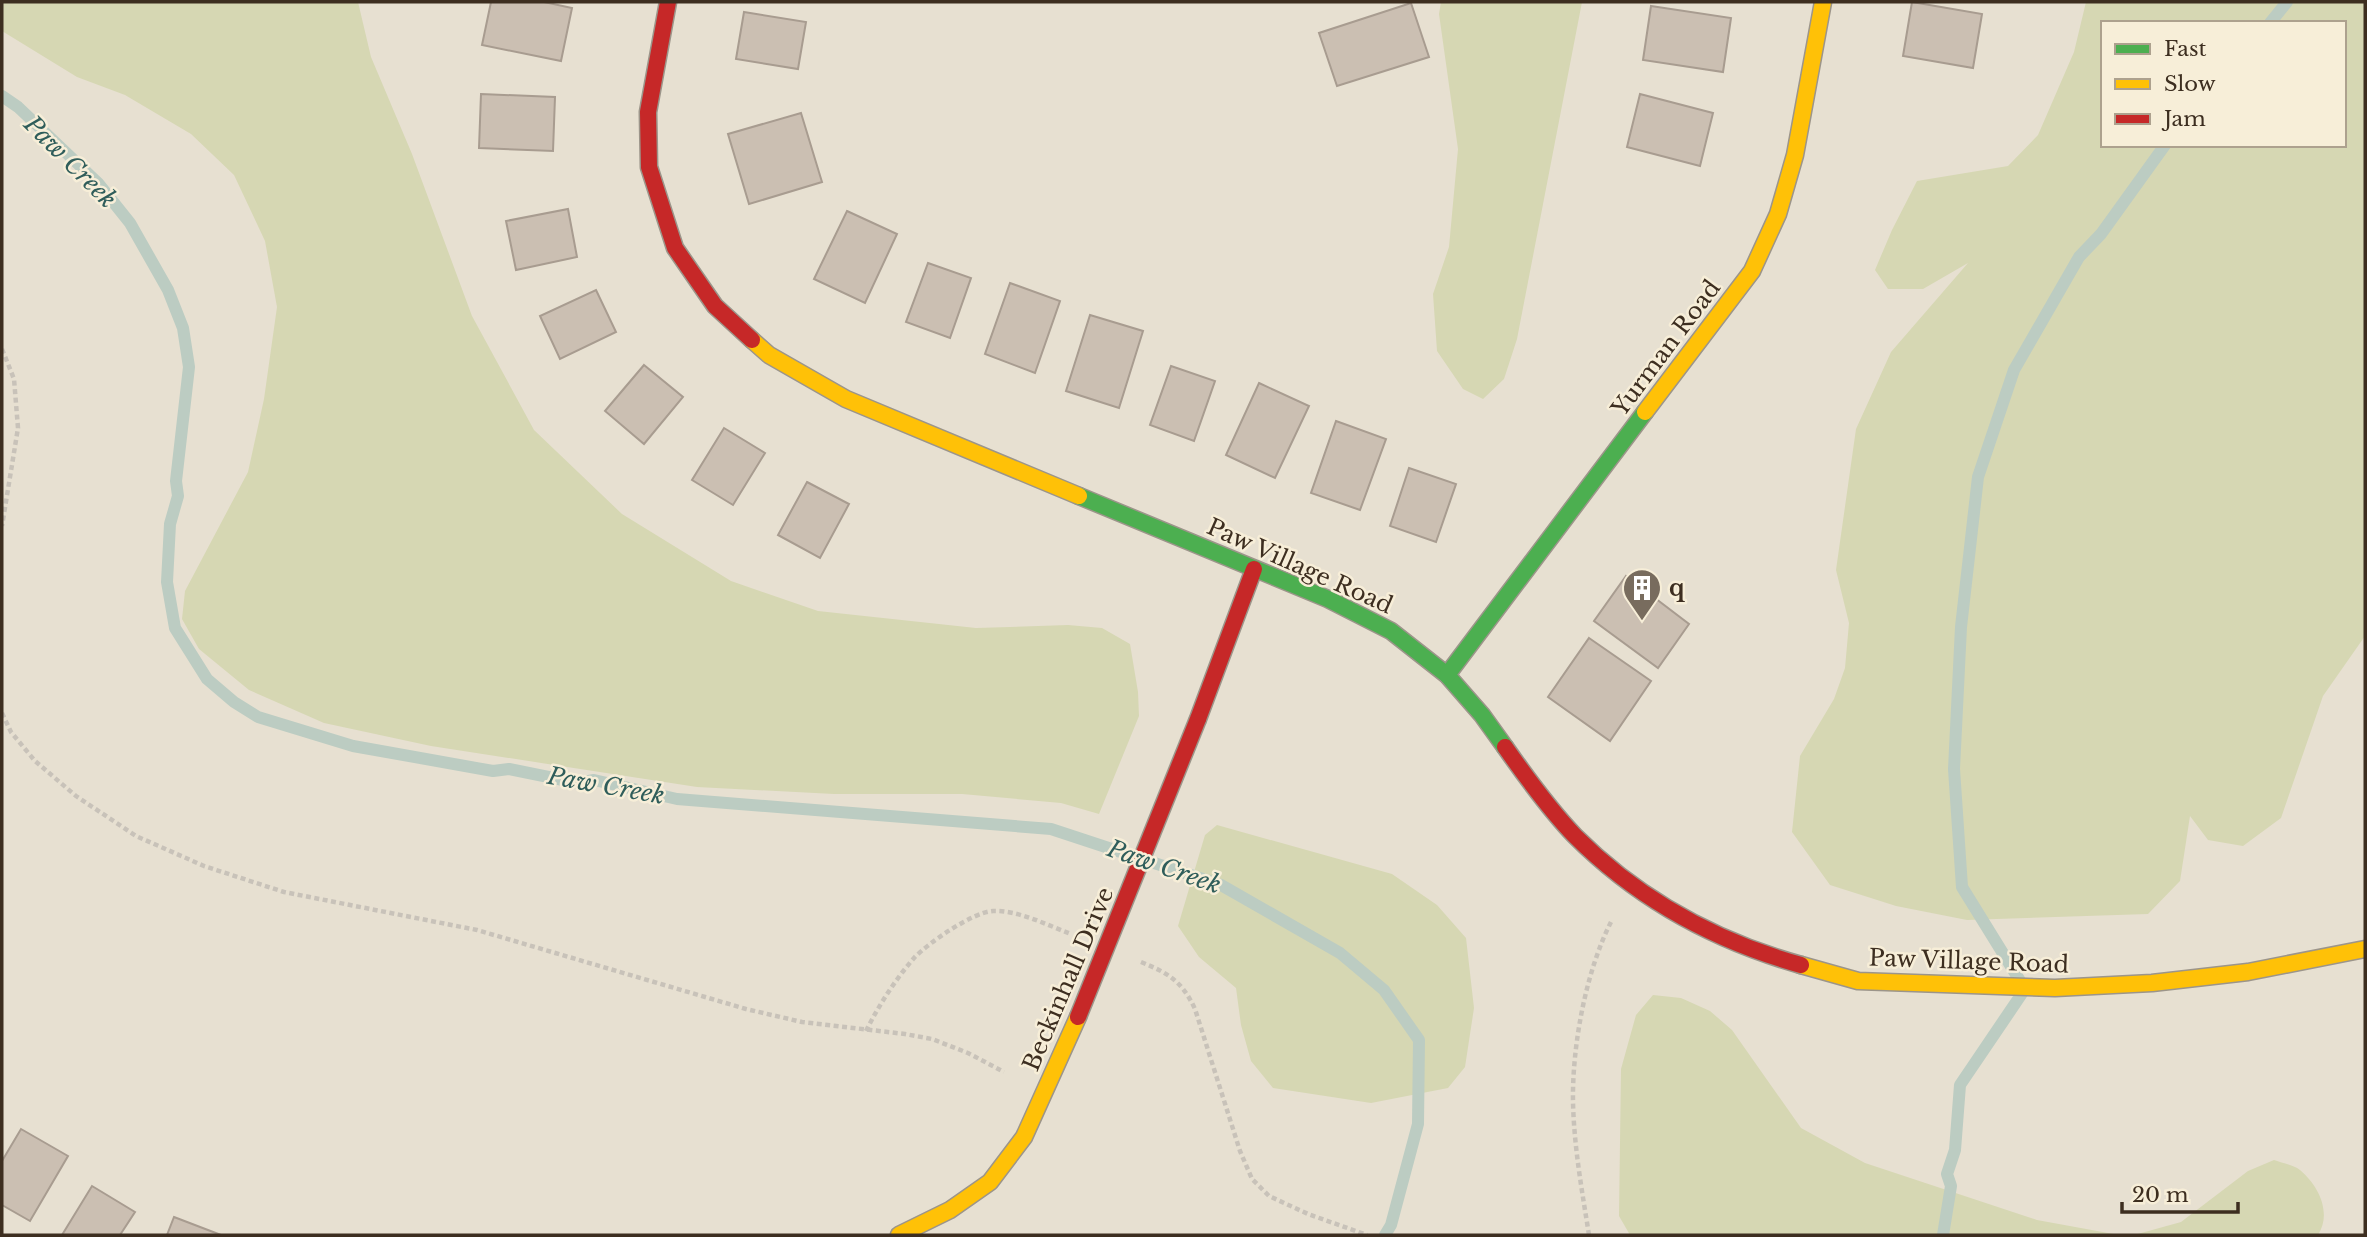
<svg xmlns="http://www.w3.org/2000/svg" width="2367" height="1237" font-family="'Libre Baskerville',serif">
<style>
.green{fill:#d6d7b3;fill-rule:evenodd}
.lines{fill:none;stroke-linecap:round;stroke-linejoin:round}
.stream{stroke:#bcccc2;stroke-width:12}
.building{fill:#cbbfb2;stroke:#a89c90;stroke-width:2}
.fast-casing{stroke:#9c958a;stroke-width:19}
.slow-casing{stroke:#9c958a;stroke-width:19}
.jam-casing{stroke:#9c958a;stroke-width:19}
.path{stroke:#c8c2b9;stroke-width:4.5;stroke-dasharray:5 3.5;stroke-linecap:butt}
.fast{stroke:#4caf50;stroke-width:16}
.slow{stroke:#ffc107;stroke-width:16}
.jam{stroke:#c62828;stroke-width:16}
.jam-bridge-casing{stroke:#9c958a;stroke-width:19;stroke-linecap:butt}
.jam-bridge{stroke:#c62828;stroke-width:16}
.labels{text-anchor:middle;stroke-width:5;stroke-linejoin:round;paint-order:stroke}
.street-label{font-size:23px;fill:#3d2e20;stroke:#f7eed8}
.poi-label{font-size:23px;font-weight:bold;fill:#3d2e20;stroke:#f7eed8;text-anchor:start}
.water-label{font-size:24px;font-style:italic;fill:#2f5d5a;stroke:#f7eed8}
</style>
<rect width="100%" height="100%" fill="#e7e0d1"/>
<g class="green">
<path d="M2 2H358L371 57 412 154 472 316 534 430 622 514 731 581 818 611 976 628 1068 625 1102 628 1130 644 1138 692 1139 716 1099 814 1061 803 962 794H834L697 787 431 746 324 723 249 690 199 649 182 619 185 591 248 472 264 399 277 307 265 241 234 175 191 134 125 95 77 77 2 31Z"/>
<path d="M1441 2H1582L1517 339 1504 379 1483 399 1463 389 1437 351 1433 294 1449 247 1458 149 1439 14Z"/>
<path d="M2086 2H2365V636L2323 696 2281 818 2243 846 2208 840 2190 816 2180 881 2148 914 1967 920 1896 906 1830 885 1792 832 1800 756 1834 699 1845 668 1849 623 1836 570 1856 429 1891 352 1968 263 1923 289H1888L1875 270 1892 230 1917 181 2008 166 2038 135 2074 52ZM2103 23H2344V145H2103Z"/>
<path d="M1217 825 1392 874 1437 905 1466 938 1474 1008 1465 1067 1448 1088 1371 1103 1273 1088 1251 1061 1241 1025 1236 988 1199 957 1178 926 1205 835Z"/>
<path d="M1653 995 1681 998 1710 1011 1732 1030 1801 1128 1865 1163 2037 1220 2119 1235H1630L1619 1216 1621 1069 1636 1015Z"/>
<path d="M2274 1160C2282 1163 2294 1165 2300 1170 2319 1186 2332 1213 2318 1235H2134L2181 1222 2248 1171Z"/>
</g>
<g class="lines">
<g class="stream">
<path d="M2270 23 2287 2"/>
<path d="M2 96 18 107 98 183 130 223 168 290 183 328 189 367 176 481 178 496 170 524 167 582 175 628 207 679 234 702 258 717 353 746 493 771 509 769 578 783 594 780 677 799 1051 829 1221 885 1340 953 1384 990 1419 1040 1418 1124 1391 1225 1385 1235"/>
<path d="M1943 1235 1951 1186 1947 1174 1955 1150 1960 1085 2025 989 1962 887 1954 769 1961 627 1978 477 2014 370 2079 257 2101 234 2165 145"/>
</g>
</g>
<g class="building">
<path d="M491 2H544L572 8 561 61 482 45Z"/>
<path d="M1912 2 1982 14 1973 68 1903 56Z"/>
<path d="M1411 3 1429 57 1337 86 1319 33Z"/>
<path d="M1651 6 1731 18 1723 72 1643 60Z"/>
<path d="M744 12 806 22 798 69 736 59Z"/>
<path d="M481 94 555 97 553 151 479 148Z"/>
<path d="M1640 94 1713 113 1700 166 1627 147Z"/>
<path d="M801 113 822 182 749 204 728 134Z"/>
<path d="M568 209 577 257 516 270 506 221Z"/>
<path d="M847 211 897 234 865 303 814 279Z"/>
<path d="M928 263 971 278 950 338 906 322Z"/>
<path d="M1010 283 1060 301 1035 373 985 354Z"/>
<path d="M596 290 616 332 560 359 540 316Z"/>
<path d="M1090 315 1143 331 1119 408 1066 391Z"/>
<path d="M644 365 683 397 644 444 605 411Z"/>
<path d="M1171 366 1215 381 1194 441 1150 425Z"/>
<path d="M1259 383 1309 406 1275 478 1226 455Z"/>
<path d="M1336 421 1386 439 1360 510 1311 493Z"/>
<path d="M724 428 765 453 733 505 692 480Z"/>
<path d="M1409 468 1456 484 1436 542 1390 526Z"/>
<path d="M807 482 849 504 820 558 778 535Z"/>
<path d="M1626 576 1689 624 1658 668 1594 621Z"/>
<path d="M1589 638 1651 681 1610 741 1548 697Z"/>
<path d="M21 1129 68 1156 30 1221 2 1205V1161Z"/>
<path d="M92 1186 135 1212 120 1235H62Z"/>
<path d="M174 1217 221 1235H167Z"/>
</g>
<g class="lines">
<defs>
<g id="fast">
<path d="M1079 496 1328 599 1391 631 1447 675 1482 715 1505 747"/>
<path d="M1447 675 1645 412"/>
</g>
<g id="slow">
<path d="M752 340 769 355 846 399 1079 496"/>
<path d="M1645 412 1752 271 1778 214 1795 155 1823 2"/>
<path d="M1801 965 1858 981 2055 988 2152 983 2248 972 2365 949"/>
<path d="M899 1235 950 1210 990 1182 1024 1137 1078 1017"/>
</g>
<g id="jam">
<path d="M668 2 648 112 649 167 675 248 715 306 752 340"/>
<path d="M1198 719 1254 569"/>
<path d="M1505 747C1526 777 1549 809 1575 836 1638 899 1715 941 1801 965"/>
</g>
</defs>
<use href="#fast" class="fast-casing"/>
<use href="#slow" class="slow-casing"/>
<use href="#jam" class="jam-casing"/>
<g class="path">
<path d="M2 349 14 379 18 428 2 526"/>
<path d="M2 713 11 732 35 761 76 796 136 836 204 866 284 892 477 930 746 1009 802 1022 905 1034 932 1039 968 1053 1004 1072"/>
<path d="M1141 962C1168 973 1182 981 1195 1009L1240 1151 1252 1179 1269 1196 1308 1214 1367 1235"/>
<path d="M866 1031C879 1005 895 980 914 958 928 943 973 912 993 911 1018 910 1047 925 1071 934"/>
<path d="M1589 1235C1582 1191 1574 1147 1573 1102 1572 1046 1586 970 1612 920"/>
</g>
<use href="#fast" class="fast"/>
<use href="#slow" class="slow"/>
<use href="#jam" class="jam"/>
<defs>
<path id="jam-bridge" d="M1078 1017 1198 719"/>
</defs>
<use href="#jam-bridge" class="jam-bridge-casing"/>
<use href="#jam-bridge" class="jam-bridge"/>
</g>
<defs>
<symbol id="building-pin" viewBox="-11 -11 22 30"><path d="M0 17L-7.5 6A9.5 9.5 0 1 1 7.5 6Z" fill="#786c5e" stroke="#f7eed8"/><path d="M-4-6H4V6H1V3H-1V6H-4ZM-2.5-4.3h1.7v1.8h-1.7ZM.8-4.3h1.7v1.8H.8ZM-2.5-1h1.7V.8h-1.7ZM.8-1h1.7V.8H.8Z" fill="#fff"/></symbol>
</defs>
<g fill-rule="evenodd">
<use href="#building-pin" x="1620" y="566" width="44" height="60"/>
</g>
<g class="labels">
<g class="street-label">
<text transform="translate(1666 348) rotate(-53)" y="8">Yurman Road</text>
<text transform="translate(1300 566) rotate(24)" y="8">Paw Village Road</text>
<text transform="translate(1969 961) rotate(2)" y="8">Paw Village Road</text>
<text transform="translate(1068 979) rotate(-67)" y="8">Beckinhall Drive</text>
</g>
<g class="poi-label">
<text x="1669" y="596">q</text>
</g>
<g class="water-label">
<text transform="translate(70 162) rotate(45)" y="8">Paw Creek</text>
<text transform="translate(606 786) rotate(10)" y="8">Paw Creek</text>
<text transform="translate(1164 867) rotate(19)" y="8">Paw Creek</text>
</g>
</g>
<rect width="2367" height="1237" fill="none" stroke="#3d2e20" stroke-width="7"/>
<rect x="2101" y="21" width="245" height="126" fill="#f7eed8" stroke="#ada18e" stroke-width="2"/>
<rect x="2115" y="44" width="35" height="10" fill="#4caf50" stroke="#ada18e" stroke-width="2"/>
<text x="2164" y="56" font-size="21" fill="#3d2e20">Fast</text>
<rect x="2115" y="79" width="35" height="10" fill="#ffc107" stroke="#ada18e" stroke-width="2"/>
<text x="2164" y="91" font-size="21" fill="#3d2e20">Slow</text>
<rect x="2115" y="114" width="35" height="10" fill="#c62828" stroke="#ada18e" stroke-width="2"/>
<text x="2164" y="126" font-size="21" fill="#3d2e20">Jam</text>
<path d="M2122 1202v10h116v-10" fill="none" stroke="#3d2e20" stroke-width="3.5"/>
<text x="2132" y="1202" font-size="21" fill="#3d2e20" stroke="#f7eed8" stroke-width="5" paint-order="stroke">20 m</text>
</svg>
